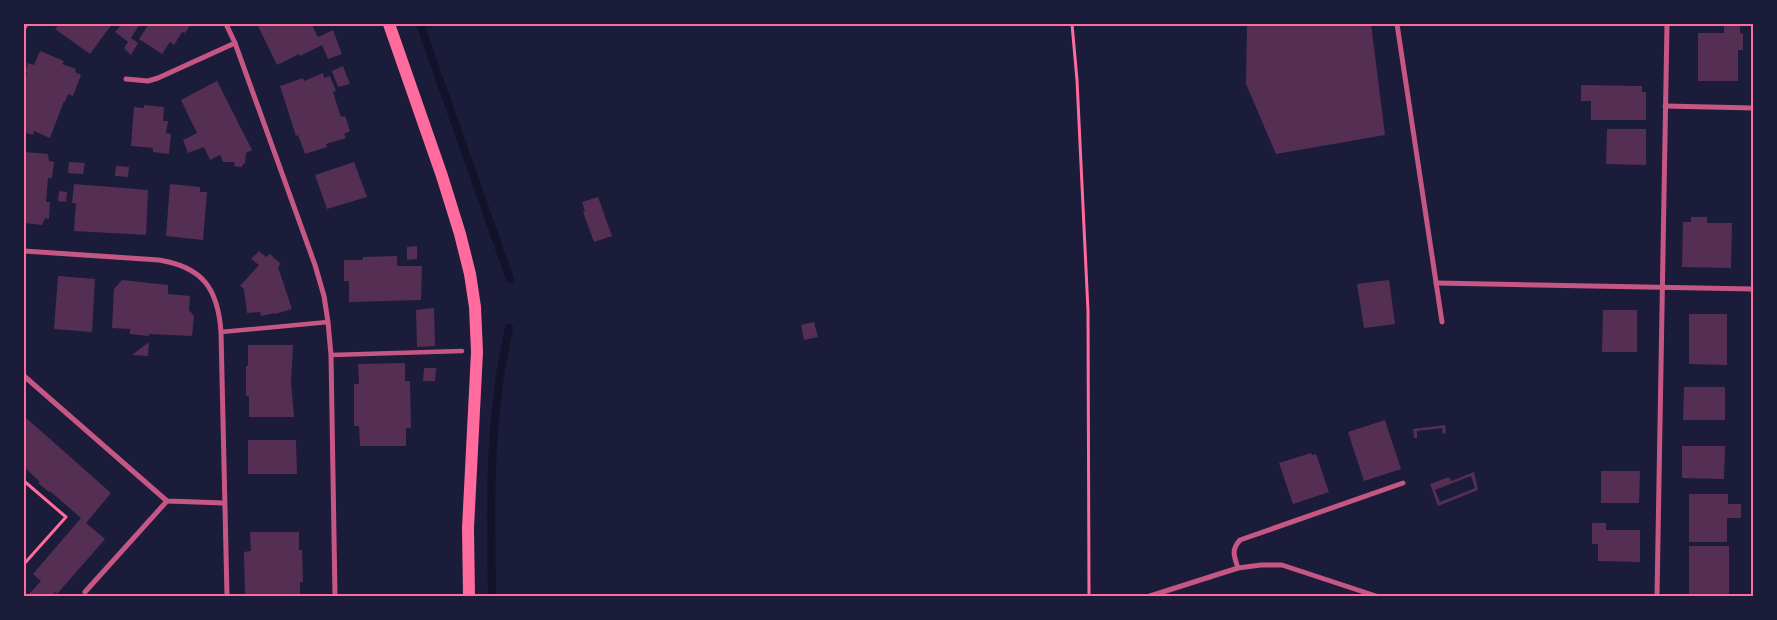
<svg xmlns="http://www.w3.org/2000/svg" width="1777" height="620" font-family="'Golos Text',sans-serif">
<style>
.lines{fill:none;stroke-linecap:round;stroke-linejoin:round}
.stream{stroke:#12122b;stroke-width:8}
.building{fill:#542f53;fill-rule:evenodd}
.path{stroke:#ff6b9d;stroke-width:3}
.pedestrian{stroke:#c65784;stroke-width:4.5}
.minor{stroke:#c65784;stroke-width:5}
.primary{stroke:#ff6b9d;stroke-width:12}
.neatline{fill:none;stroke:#ff6b9d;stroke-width:2}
</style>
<rect width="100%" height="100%" fill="#1b1b3a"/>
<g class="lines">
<g class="stream">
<path d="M420 24 510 279"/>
<path d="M492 596C491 529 489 460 498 392 500 371 505 349 509 328"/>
</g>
</g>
<g class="building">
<path d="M59 24H112L90 54 55 29Z"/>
<path d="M122 24H140L131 38 138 43 131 55 124 48 128 42 115 32Z"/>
<path d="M149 24H191L185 33 182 32 174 45 170 42 162 54 139 39Z"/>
<path d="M257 24H308L309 26 312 25 318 37 333 30 342 54 328 59 322 45 300 56 299 54 277 65Z"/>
<path d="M1247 24H1371L1385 135 1276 154 1246 84Z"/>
<path d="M1724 26H1740V33L1743 34V50H1738V81H1698V33H1724Z"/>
<path d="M40 51 64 61 62 64 76 69 75 72 81 75 73 96 68 94 65 102 64 101 50 138 34 131 33 135 24 132V82L27 73 25 72 28 63 34 65Z"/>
<path d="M343 66 350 84 338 87 332 71Z"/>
<path d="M323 73 324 78 330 76 336 91 333 92 337 105 341 117 345 116 350 131 344 134 346 138 326 144 327 147 305 154 298 135 296 136 280 86 303 78 304 81Z"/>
<path d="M217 81 252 150 246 153 245 163 241 167 234 166 235 162H223L220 155 210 160 204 147 188 153 183 140 197 133 181 100Z"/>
<path d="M1581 85 1642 86V92H1646V120H1591V101H1581Z"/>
<path d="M144 105 164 107 163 121H168L166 133 171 134 169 154 153 152V148L131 146 134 107 144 108Z"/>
<path d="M1607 129H1646V165L1606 164Z"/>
<path d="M24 152 48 154 49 161 54 162 52 178H48L46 202H50L49 219 45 218 42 225 24 223Z"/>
<path d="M69 162 85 163 83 174 68 173Z"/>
<path d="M354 162 367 197 327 209 315 175Z"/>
<path d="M116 166 129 167 128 177 115 176Z"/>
<path d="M74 184 148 190 146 235 74 231 76 203H72Z"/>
<path d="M170 184 200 187V192H207L203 240 166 236Z"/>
<path d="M59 191 67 192 66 202 58 201Z"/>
<path d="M598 197 612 236 594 242 583 212 585 211 582 202Z"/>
<path d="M1691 217H1707V223H1732L1731 268 1682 267 1683 222H1691Z"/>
<path d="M417 246V259L407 260V247Z"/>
<path d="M259 251 266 257 270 254 281 264 278 267 292 309 275 314 274 313 261 316 260 312 247 313 244 289 240 286 259 265 251 259Z"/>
<path d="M397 256V266H422L421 300 349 302V281H344V260H363V257Z"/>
<path d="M58 276 95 279 92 332 54 329Z"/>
<path d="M122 280 168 285V294L190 296 189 310 194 316 192 336 149 334V336L130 334V329L112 328 114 289Z"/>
<path d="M1389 280 1395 324 1364 328 1357 284Z"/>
<path d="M434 308 435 346 417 347 416 310Z"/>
<path d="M1603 310H1637V352H1602Z"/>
<path d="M1689 314H1727V365L1689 364Z"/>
<path d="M814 322 818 337 804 340 801 325Z"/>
<path d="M149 342 148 356 132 355Z"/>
<path d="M248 345H293L291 381 294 417H249V396H246V366H248Z"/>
<path d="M405 363V381H410L411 428H406V446H360L359 426H354V384H359L358 364Z"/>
<path d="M424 368H436L435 381H423Z"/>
<path d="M1684 387H1725V420H1683Z"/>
<path d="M24 416 111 493 86 523 105 539 57 594 55 592 51 596 28 595 41 581 33 574 81 518 50 491 49 492 38 483 40 482 24 467Z"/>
<path d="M1385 420 1401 469 1364 481 1348 432Z"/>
<path d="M1445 425 1446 433 1443 434 1442 428 1417 431V438H1414L1413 429Z"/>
<path d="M248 440H296L297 474H248Z"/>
<path d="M1682 446H1725L1724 479 1682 478Z"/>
<path d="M1311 453 1312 455 1316 454 1329 492 1293 504 1279 463Z"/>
<path d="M1601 471H1640L1639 503H1601Z"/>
<path d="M1474 472 1478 490 1438 506 1430 484 1449 477 1451 481ZM1471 476 1475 488 1440 502 1435 490Z"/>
<path d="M1689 494H1728V504H1741V518H1727V542H1689Z"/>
<path d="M1592 523H1606V530H1640V562L1598 561V544H1592Z"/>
<path d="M250 532H299V550H302L303 582H300V596H245L244 552 251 551Z"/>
<rect x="1689" y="546" width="40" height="50"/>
</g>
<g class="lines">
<g class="path">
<path d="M1072 24 1077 80 1088 311 1089 596"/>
<path d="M24 481 66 517 24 564"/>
</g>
<g class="pedestrian">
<path d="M221 332 328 322"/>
<path d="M331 355 462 351"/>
</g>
<g class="minor">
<path d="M226 24 235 43 315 265 324 296 328 322 331 355 335 596"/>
<path d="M1397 24 1442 322"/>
<path d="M24 28 26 24"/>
<path d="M126 79 148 81 158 78 235 43"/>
<path d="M1665 106 1753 108"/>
<path d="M24 251 159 260C203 267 218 289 221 332L227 596"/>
<path d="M1436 283 1753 289"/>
<path d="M24 376 167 501 224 503"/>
<path d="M1238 568C1234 556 1231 550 1240 540L1403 483"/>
<path d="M85 592 167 501"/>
<path d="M1150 596 1238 568 1261 565H1282L1376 596"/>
<path d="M1657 596 1667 24"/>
</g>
<path class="primary" d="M389 24 442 176 460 234 470 274 475 307 477 352 468 528 469 596"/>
</g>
<rect width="1777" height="620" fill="none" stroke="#1b1b3a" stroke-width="50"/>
<rect x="25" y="25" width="1727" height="570" class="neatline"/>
</svg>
